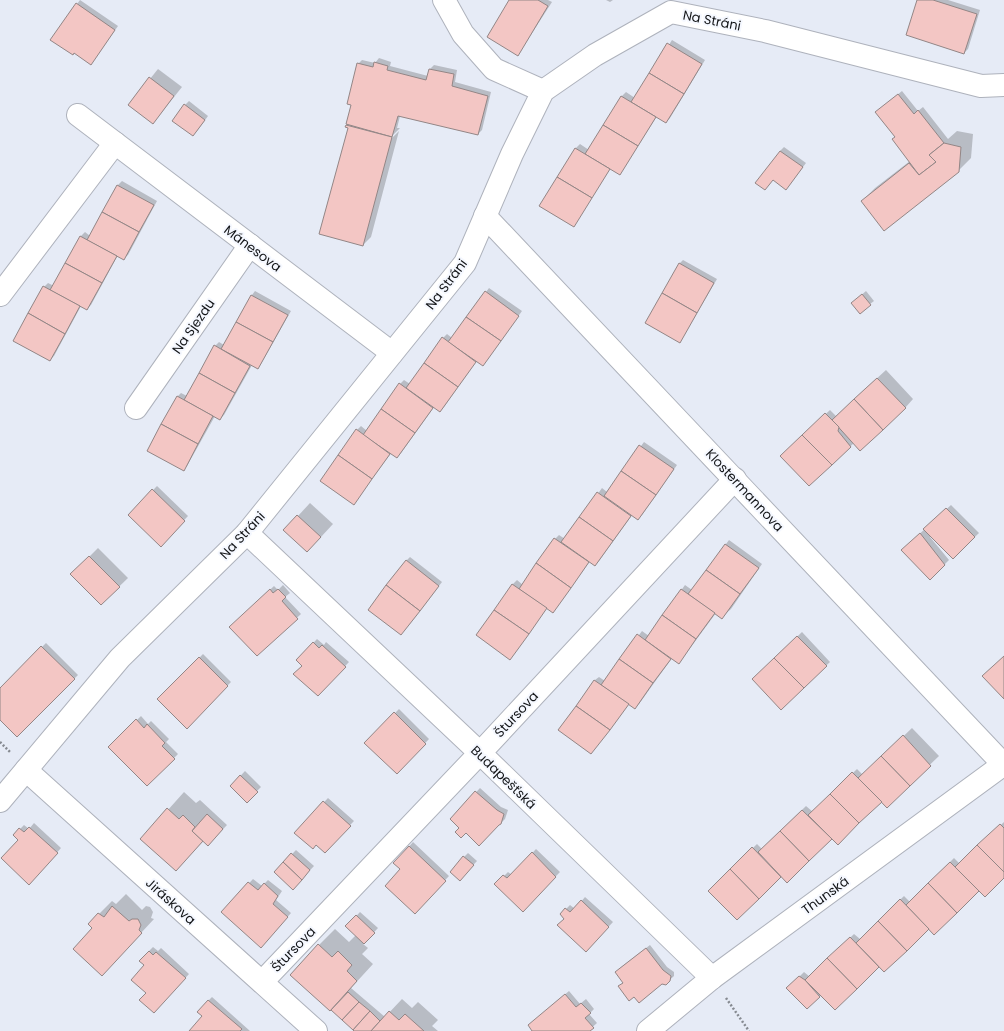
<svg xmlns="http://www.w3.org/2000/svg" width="1004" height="1031" font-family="Poppins,sans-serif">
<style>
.shadow{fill:#0003}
.building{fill:#f3c6c4;stroke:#938686}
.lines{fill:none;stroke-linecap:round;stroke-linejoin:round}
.minor-casing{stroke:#aeb2bc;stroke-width:24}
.path{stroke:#868a91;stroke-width:2.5;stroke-dasharray:2 2;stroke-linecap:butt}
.minor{stroke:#fff;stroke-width:22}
.labels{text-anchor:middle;stroke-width:4;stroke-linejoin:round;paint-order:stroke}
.street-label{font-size:13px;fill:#121417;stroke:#f5f8ff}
</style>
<rect width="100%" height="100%" fill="#e6ebf6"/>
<g class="shadow">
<path d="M80 0 118 26 91 64 77 4Z"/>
<path d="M510 0H548L552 2 518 55Z"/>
<path d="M606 0H613L610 2Z"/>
<path d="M918 0H948L980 10 968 49 964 53Z"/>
<path d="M672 40 705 60 670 118 666 122 657 116 620 174 610 168 573 226 540 206 576 148 580 144 589 150 622 96 626 92 635 98Z"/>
<path d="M379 58 391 62 390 66 428 76 430 69 434 65 457 70 455 82 491 92 482 130 478 134 400 116 397 128H400L391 137V139L399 131 371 237 363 245 349 127 346 126 352 104 358 64 362 60 375 63Z"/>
<path d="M158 69 182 87 153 123 129 105Z"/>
<path d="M902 91 918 111 923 107 948 139 957 131 973 134 971 158 958 171 862 201 875 188 910 161 896 136 876 112Z"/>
<path d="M189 101 208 116 197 131 185 105Z"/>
<path d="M784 147 806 163 790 184 773 179 765 189 780 151Z"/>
<path d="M122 181 157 201 128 255 124 258 118 255 91 305 87 309 81 306 54 356 50 360 44 287 48 283 54 286 81 236 85 232 90 236 118 185Z"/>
<path d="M683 260 717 279 680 342 679 264Z"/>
<path d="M489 288 522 311 486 361H476L444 407 440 411 434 407 401 453 397 457 391 453 354 503 357 430 361 426 367 431 400 384 404 380 410 384 443 338 447 334 452 338Z"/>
<path d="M255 291 291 311 261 364 258 368 252 365 224 415 220 419 215 416 187 466 183 470 177 397 181 393 187 396 215 346 219 342 224 345 252 295Z"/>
<path d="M866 291 874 301 870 304 852 303Z"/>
<path d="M886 370 913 399 905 408 854 443 809 485 781 456 830 410 836 416Z"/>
<path d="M644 442 677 465 642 515 638 519 632 515 599 561 595 565 590 561 553 612 547 607 478 635 513 584 517 580 523 585 555 539 559 535 565 539 602 488 607 492Z"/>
<path d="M157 486 188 516 161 545 129 515Z"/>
<path d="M310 503 333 524 320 538 285 530Z"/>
<path d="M951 505 979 533 953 558 931 536 930 537 949 560 930 579 902 550Z"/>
<path d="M729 540 762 564 731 609 722 617 716 613 682 659 672 658 639 704 635 707 629 703 591 753 559 730 595 680 599 677 605 681 642 631 649 636 685 585 692 590Z"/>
<path d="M98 548 128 578 101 604 72 574Z"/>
<path d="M410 557 442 582 405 630 406 561Z"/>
<path d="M283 585 290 593 285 597 301 614 257 655 231 627 274 586 278 590Z"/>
<path d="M802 632 830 662 781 708 753 679Z"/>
<path d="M317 639 324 645 326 642 349 662 318 695 303 666 297 660Z"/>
<path d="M46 643 78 675 17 736 0 719V689Z"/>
<path d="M203 654 231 682 187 727 159 699Z"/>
<path d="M399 709 429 739 397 773 366 743Z"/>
<path d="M141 716 148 724 151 721 169 739 166 742 178 754 147 785 110 747Z"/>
<path d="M912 728 939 756 887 806 882 800 832 838 787 881 781 876 737 919 709 891 757 844 762 849 806 806 813 812 857 769 863 775Z"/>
<path d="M245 771 261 787 247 801 231 786Z"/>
<path d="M480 788 501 807 508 810 505 819 501 823 466 832 451 819Z"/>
<path d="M184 792 196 803 200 800 227 825 212 841 204 840 176 870 142 839Z"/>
<path d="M328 798 354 821 325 851 316 844 295 833Z"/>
<path d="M1004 822V877L979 890 879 966 835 1009 821 995 807 1007 788 988 804 972 810 977 854 934 860 939 904 896 910 902 954 858 960 864Z"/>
<path d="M34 823 61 848 33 880 19 840 14 835 24 825 29 829Z"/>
<path d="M413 842 449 876 415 912 402 869 395 863Z"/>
<path d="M536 849 560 872 523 910 496 884 508 872 512 875Z"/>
<path d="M296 850 314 866 297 884 275 872Z"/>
<path d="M468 853 477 861 464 875V857Z"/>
<path d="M253 879 262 886 268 880 282 891 276 900 291 913 265 943 222 912Z"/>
<path d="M126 894 142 910 146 906 150 907 153 912 151 918 154 919 114 962 94 928 89 924 112 901 116 904Z"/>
<path d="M585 897 613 922 586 951 561 914 570 905 575 909Z"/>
<path d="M360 912 378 928 363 944 368 948 362 954 373 964 351 988 385 1017 402 999 412 1008 418 1002 438 1020 432 1026 438 1031H356L335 1004 319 945 335 929 349 942 356 935 347 926Z"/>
<path d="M650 945 667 967 674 972V976L665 984 662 983 635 995 619 986 624 982 620 968Z"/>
<path d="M153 947 158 951 161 948 189 974 154 1012 148 992 145 965 149 951Z"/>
<path d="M569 991 580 1004 586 999 594 1009 589 1014 597 1023 588 1031H534L533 1022Z"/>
<path d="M212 997 250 1031H190L203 1016 208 1001Z"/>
</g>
<g class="building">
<path d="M509 0H538L548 6 518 56 487 37Z"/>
<path d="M917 0H933L977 14 964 54 906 35Z"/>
<path d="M76 3 115 30 91 65 74 53 73 55 50 40Z"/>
<path d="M667 43 702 64 684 94 649 73Z"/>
<path d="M374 62 388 66 387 70 426 80 429 69 454 74 452 86 488 96 478 135 398 116 392 137 346 124 351 105 347 104 357 63 373 67Z"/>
<path d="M649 73 684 94 666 123 631 102Z"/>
<path d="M149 77 174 96 153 124 128 105Z"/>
<path d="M898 94 914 114 918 110 944 143 929 155 936 162 919 175 892 139 895 137 875 112Z"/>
<path d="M621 96 656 117 638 146 603 125Z"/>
<path d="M184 104 205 120 193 136 172 121Z"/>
<path d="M346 125 392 137 363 246 319 234 348 128 345 127Z"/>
<path d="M603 125 638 146 620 175 585 154Z"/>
<path d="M944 143 961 147 959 172 884 231 861 201 909 163 919 175 936 162 929 155Z"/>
<path d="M575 148 610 169 592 198 557 177Z"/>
<path d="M780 151 803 167 786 190 773 180 765 190 755 183Z"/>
<path d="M557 177 592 198 574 227 539 206Z"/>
<path d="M117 185 154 205 139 232 102 212Z"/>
<path d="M102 212 139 232 124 260 87 240Z"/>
<path d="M80 236 117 256 102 283 65 263Z"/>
<path d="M65 263 102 283 87 310 50 290Z"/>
<path d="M679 263 714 283 697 313 662 293Z"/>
<path d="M43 286 80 306 65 334 28 313Z"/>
<path d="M485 291 519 316 501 341 466 317Z"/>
<path d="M662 293 697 313 680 343 645 323Z"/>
<path d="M862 294 871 305 860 314 851 303Z"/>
<path d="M251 295 288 315 273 342 236 322Z"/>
<path d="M28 313 65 334 50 361 13 341Z"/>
<path d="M466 317 501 341 483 366 448 342Z"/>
<path d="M236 322 273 342 258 369 221 349Z"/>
<path d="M442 337 476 362 458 387 424 363Z"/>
<path d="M214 345 250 366 235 393 199 373Z"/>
<path d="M424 363 458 387 440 412 406 388Z"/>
<path d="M199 373 235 393 220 420 184 400Z"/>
<path d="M877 378 906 408 883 430 854 399Z"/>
<path d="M399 383 433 408 415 433 381 409Z"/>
<path d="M177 396 213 416 198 444 161 424Z"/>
<path d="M854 399 883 430 860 451 832 420Z"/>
<path d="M381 409 415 433 397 458 363 435Z"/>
<path d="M825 413 839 427 838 431 851 447 832 465 802 435Z"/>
<path d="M161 424 198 444 184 471 147 451Z"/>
<path d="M356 429 390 454 372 479 338 455Z"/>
<path d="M802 435 832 465 809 486 780 456Z"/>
<path d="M639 445 674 469 656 495 621 471Z"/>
<path d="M338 455 372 479 354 505 320 481Z"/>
<path d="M621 471 656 495 638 520 604 496Z"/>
<path d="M152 489 185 521 161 547 128 515Z"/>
<path d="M597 492 631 516 613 541 579 517Z"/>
<path d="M946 508 975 537 953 559 923 529Z"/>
<path d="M297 515 321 537 307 552 283 530Z"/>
<path d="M579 517 613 541 595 566 561 542Z"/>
<path d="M920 533 945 565 930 580 901 550Z"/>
<path d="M554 538 589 562 571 588 536 563Z"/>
<path d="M725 544 759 568 740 594 706 570Z"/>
<path d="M89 556 120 587 101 605 70 574Z"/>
<path d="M406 560 439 586 420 611 386 585Z"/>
<path d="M536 563 571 588 553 613 519 589Z"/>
<path d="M706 570 740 594 722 619 688 594Z"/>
<path d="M512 584 547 608 529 634 494 610Z"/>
<path d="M386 585 420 611 401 635 368 610Z"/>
<path d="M270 589 273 593 278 589 286 597 282 601 298 619 257 656 229 627Z"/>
<path d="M681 589 715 613 696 639 662 615Z"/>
<path d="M494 610 529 634 510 660 476 635Z"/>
<path d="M662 615 696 639 679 664 645 640Z"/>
<path d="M637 634 671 659 653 683 619 659Z"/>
<path d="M797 636 827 666 804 688 774 658Z"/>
<path d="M313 642 319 648 322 645 346 667 318 696 293 674 302 666 296 660Z"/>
<path d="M41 646 75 679 17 737 0 720V688Z"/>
<path d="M1004 656V699L982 676Z"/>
<path d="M199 657 228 686 187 729 157 699Z"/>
<path d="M774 658 804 688 781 710 752 679Z"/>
<path d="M619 659 653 683 635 709 601 685Z"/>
<path d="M594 680 629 704 610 730 576 706Z"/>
<path d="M576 706 610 730 591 754 558 730Z"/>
<path d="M394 712 426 744 397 774 364 743Z"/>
<path d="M136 719 144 728 147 724 165 743 162 746 175 759 147 786 108 747Z"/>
<path d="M903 735 931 766 910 786 881 756Z"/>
<path d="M881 756 910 786 887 808 858 778Z"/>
<path d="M852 772 882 802 859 823 830 794Z"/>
<path d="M240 775 258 792 247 803 230 786Z"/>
<path d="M475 791 497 810 504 814 501 824 499 825 479 846 466 833 461 838 455 832 459 828 450 819Z"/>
<path d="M830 794 859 823 838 845 808 815Z"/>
<path d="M323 801 351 826 325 853 316 845 313 849 294 833Z"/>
<path d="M167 808 179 819 183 815 195 827 192 831 203 841 176 871 140 839Z"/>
<path d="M802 810 832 839 809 861 780 831Z"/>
<path d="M207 814 223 829 208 846 192 831Z"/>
<path d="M1000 824 1004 828V872L977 845Z"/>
<path d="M29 827 58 853 29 885 1 858 18 840 13 835 19 828 24 832Z"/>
<path d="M780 831 809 861 787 883 758 852Z"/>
<path d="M977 845 1004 872V878L985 897 955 867Z"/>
<path d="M409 846 446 881 415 914 385 886 400 869 393 863Z"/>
<path d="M752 847 781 877 759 899 730 869Z"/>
<path d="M532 852 556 877 523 912 494 884 503 875 507 878Z"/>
<path d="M291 853 310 870 302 880 283 862Z"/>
<path d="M463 856 474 865 460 881 450 872Z"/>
<path d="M283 862 302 880 293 890 274 872Z"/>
<path d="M950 862 979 891 957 913 928 883Z"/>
<path d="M730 869 759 899 737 920 708 891Z"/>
<path d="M248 882 258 890 264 883 278 896 273 904 288 917 261 948 221 912Z"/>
<path d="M928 883 957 913 934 935 906 905Z"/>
<path d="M900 899 929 929 907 951 878 921Z"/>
<path d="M581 900 609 927 586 952 557 925 564 919 560 914 565 908 570 912Z"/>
<path d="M112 906 129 921 132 919H138L141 925 139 930 142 933 102 976 73 949 92 928 88 924 98 913 104 917Z"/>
<path d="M356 915 375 933 364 944 345 926Z"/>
<path d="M878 921 907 951 884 972 856 943Z"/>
<path d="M850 937 879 967 857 989 827 958Z"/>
<path d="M318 944 332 957 338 951 352 965 347 971 357 981 330 1011 290 975Z"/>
<path d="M646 948 663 970 671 976 670 981 666 985 662 984 639 1003 634 997 629 1001 618 986 623 983 615 972Z"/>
<path d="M149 951 153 955 156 952 186 978 154 1013 139 1000 146 993 131 980 144 965 139 961Z"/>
<path d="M827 958 857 989 835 1010 805 980Z"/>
<path d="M799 976 805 980 820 997 807 1009 786 988Z"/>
<path d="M348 992 359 1002 342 1020 331 1010Z"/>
<path d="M565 994 576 1007 581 1003 591 1013 585 1018 594 1028 590 1031H532L528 1025Z"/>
<path d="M208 1000 242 1029 240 1031H189L202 1016 197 1012Z"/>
<path d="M359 1002 370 1011 353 1030 342 1020Z"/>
<path d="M370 1011 380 1021 371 1031H354L353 1030Z"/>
<path d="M389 1011 399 1020 405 1014 424 1031H371Z"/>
</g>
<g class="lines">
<defs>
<g id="minor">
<path d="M444 0 463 34 494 69 543 91"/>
<path d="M78 115 392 353"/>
<path d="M485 216 1004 765"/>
<path d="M0 295 115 143"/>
<path d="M136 408 250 245"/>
<path d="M247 533 480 753 712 978"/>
<path d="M26 770 316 1031"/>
<path d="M0 801 120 658 247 533 465 263 512 154 543 91 595 55 671 12 765 31 981 86 1004 85"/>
<path d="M262 982 480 753 735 479"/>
<path d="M648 1031 712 978 1004 764"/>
</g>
</defs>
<use href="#minor" class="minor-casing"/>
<g class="path">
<path d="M0 742 10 752"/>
<path d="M726 998 749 1031"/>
</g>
<use href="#minor" class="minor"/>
</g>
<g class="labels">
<g class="street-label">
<text transform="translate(712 20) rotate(11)" y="5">Na Stráni</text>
<text transform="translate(253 248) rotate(37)" y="5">Mánesova</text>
<text transform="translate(446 284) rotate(-53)" y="5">Na Stráni</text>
<text transform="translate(193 326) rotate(-55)" y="5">Na Sjezdu</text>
<text transform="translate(745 490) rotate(47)" y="5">Klostermannova</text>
<text transform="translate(242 535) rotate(-47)" y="5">Na Stráni</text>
<text transform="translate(516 714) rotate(-47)" y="5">Štursova</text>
<text transform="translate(504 777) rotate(44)" y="5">Budapešťská</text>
<text transform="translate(825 895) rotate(-36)" y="5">Thunská</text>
<text transform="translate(171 901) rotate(42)" y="5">Jiráskova</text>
<text transform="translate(293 949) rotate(-46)" y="5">Štursova</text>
</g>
</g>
</svg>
